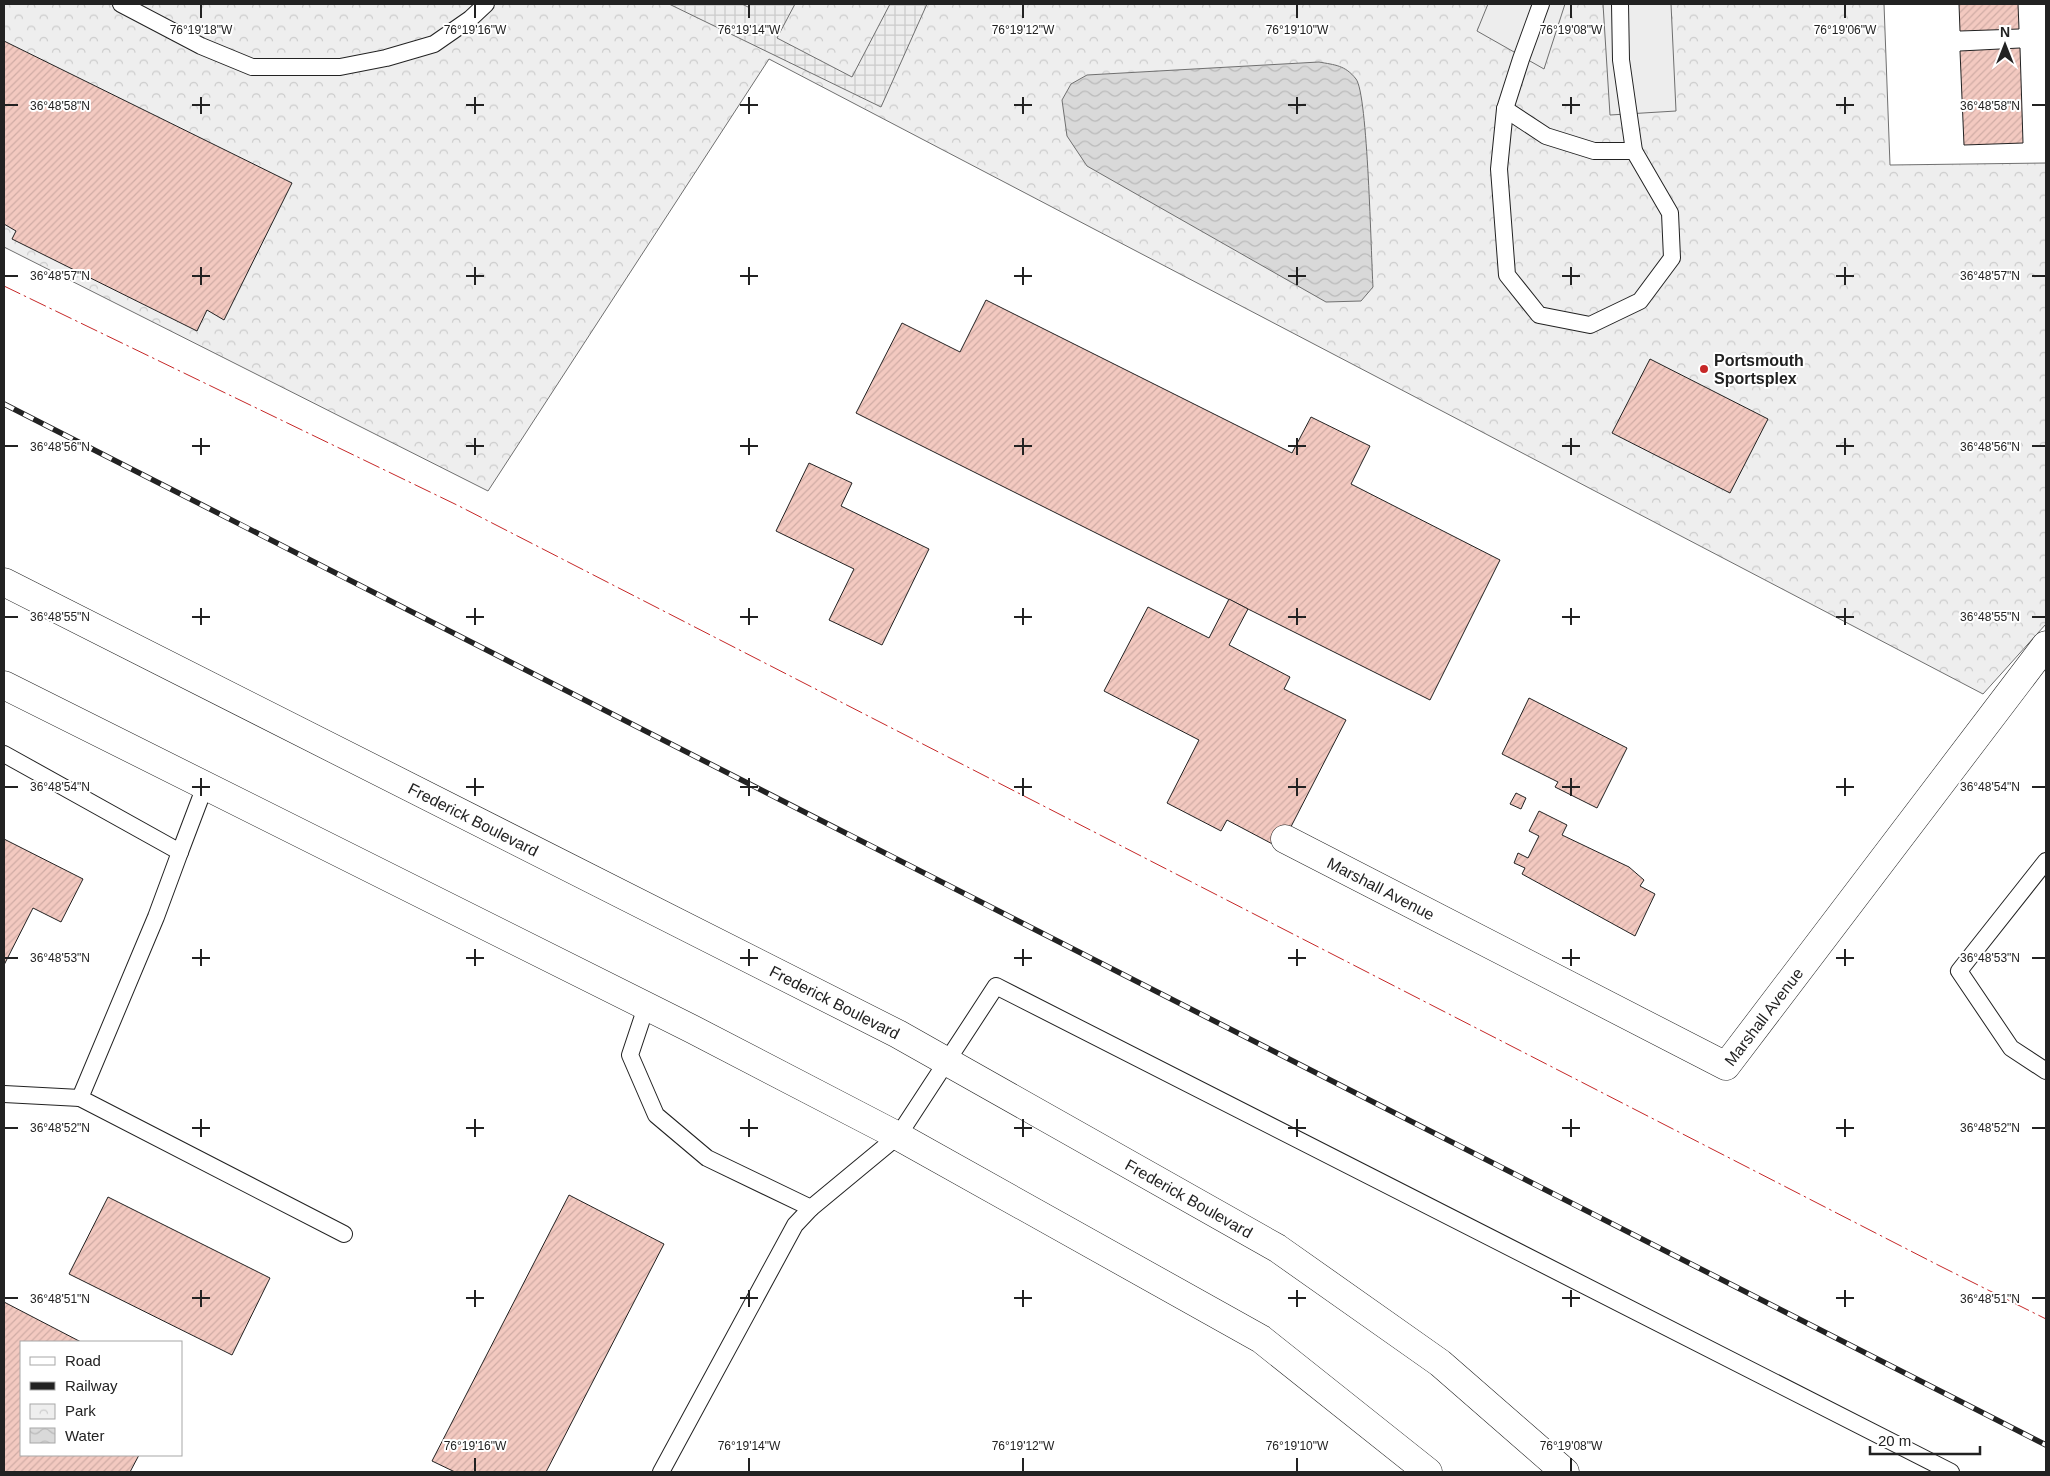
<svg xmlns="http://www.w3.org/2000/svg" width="2050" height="1476" font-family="Arial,sans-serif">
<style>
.park{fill:url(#park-crowns);stroke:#6f6f6f}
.parking{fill:#ededed;stroke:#6f6f6f}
.plaza{fill:url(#plaza-grid);stroke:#6f6f6f}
.water{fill:url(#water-waves);stroke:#6f6f6f}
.building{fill:url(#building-hatch);stroke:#222}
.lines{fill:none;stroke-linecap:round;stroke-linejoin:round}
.lane-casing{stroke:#222;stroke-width:18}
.street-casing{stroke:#222;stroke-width:29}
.primary-casing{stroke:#222;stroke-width:29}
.lane{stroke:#fff;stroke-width:16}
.street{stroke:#fff;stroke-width:28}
.primary{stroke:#fff;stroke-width:28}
.rail-casing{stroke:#222;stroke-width:5.5}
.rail{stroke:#fff;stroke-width:4;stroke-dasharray:11;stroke-linecap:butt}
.power{stroke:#c62828;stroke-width:1;stroke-dasharray:18 4 2.5 4;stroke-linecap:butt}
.ticks{fill:none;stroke:#222;stroke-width:2}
.poi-dot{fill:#c62828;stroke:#fff;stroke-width:2}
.labels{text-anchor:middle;stroke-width:4;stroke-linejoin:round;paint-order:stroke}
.poi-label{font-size:16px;font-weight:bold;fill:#222;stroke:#fff;text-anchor:start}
.street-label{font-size:16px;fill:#222;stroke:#fff}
.ticks-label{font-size:12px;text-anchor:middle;fill:#222;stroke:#fff;stroke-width:4;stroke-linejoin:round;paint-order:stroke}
</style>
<defs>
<pattern id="park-crowns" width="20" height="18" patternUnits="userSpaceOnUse" patternTransform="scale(1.25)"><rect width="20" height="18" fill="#eee"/><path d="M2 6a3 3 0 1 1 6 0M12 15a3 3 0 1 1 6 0" fill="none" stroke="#ccc"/></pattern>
<pattern id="plaza-grid" width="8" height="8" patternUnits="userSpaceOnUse" patternTransform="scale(1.25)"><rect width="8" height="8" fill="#ededed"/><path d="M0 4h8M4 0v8" fill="none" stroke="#cbcbcb"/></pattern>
<pattern id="water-waves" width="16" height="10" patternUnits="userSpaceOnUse" patternTransform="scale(1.25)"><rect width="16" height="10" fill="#d9d9d9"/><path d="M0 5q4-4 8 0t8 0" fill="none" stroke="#bababa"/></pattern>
<pattern id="building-hatch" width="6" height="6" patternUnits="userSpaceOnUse" patternTransform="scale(1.25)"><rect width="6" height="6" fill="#f3c9c0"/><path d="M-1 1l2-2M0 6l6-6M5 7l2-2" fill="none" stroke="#d0aca5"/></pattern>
</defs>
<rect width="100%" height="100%" fill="#fff"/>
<path class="park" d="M4 4H1884L1890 165 2046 163V624L1983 694 769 59 488 491 4 247Z"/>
<g class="parking">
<path d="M1488 4H1565L1544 69 1477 31Z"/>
<path d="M1603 4H1671L1676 111 1610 115Z"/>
</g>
<path class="plaza" d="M669 4H742L748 7 750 4H795L777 38 852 77 890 4H927L881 107Z"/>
<path class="water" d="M1319 62C1335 65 1345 65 1356 79 1368 94 1371 256 1373 287L1361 301 1326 302 1087 166 1067 136 1062 100 1071 84 1087 75Z"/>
<g class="building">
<path d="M1959 4H2018L2019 29 1960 31Z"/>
<path d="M4 41 292 183 224 320 207 310 197 331 12 239 16 231 4 224Z"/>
<path d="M2020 48 2023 143 1964 145 1960 51Z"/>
<path d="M986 300 1292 453 1311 417 1370 446 1351 484 1500 560 1430 700 856 413 902 323 960 352Z"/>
<path d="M1650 359 1768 419 1730 493 1612 433Z"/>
<path d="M809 463 852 483 841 506 929 549 882 645 829 620 854 569 776 531Z"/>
<path d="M1229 599 1248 609 1229 645 1290 677 1284 689 1346 720 1280 848 1227 820 1221 831 1167 803 1199 740 1104 691 1148 607 1209 638Z"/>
<path d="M1529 698 1627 748 1597 808 1555 787 1558 782 1502 754Z"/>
<path d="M1516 793 1526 798 1521 809 1510 804Z"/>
<path d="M1539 811 1567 825 1562 835 1629 867 1644 880 1640 886 1655 894 1635 936 1522 874 1525 868 1514 863 1518 853 1528 858 1539 836 1529 831Z"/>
<path d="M4 839 83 879 61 922 33 908 4 965Z"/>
<path d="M569 1195 664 1244 546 1472H455L432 1461Z"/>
<path d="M108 1197 270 1278 232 1355 69 1274Z"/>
<path d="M4 1302 81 1342H21V1455H139L130 1472H4Z"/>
</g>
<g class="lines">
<defs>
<g id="lane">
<path d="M121 4 201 46 252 67H340L386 58 434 44 470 19 486 4"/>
<path d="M1541 4 1521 59 1505 109 1499 169 1507 275 1539 315 1590 325 1640 301 1672 258 1670 213 1634 151 1621 60 1620 4"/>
<path d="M1505 109 1546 136 1594 151H1634"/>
<path d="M4 754 180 852 205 786"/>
<path d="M180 852 156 917 80 1098 344 1234"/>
<path d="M2046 861 1959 971 2011 1048 2046 1071"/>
<path d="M646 1007 630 1055 656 1115 707 1158 811 1208 898 1136 996 986 1951 1472"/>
<path d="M4 1094 80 1098"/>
<path d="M661 1472 795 1225 811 1208"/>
</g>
<g id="street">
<path id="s1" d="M1285 839 1726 1066 2046 645"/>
</g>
<g id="primary">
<path id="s2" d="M4 582 898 1034 1277 1248 1440 1363 1565 1472"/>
<path d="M4 685 692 1029 898 1136 1261 1339 1428 1472"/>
</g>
</defs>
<use href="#lane" class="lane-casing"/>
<use href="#street" class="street-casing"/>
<use href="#primary" class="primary-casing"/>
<use href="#lane" class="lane"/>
<use href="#street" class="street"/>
<use href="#primary" class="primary"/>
<defs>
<path id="rail" d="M4 404 2046 1445"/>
</defs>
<use href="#rail" class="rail-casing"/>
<use href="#rail" class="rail"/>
<path class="power" d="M4 286 459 506 1936 1264 2046 1319"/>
</g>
<path class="ticks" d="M201 5V18M475 5V18M749 5V18M1023 5V18M1297 5V18M1571 5V18M1845 5V18M201 97V114M475 97V114M749 97V114M1023 97V114M1297 97V114M1571 97V114M1845 97V114M5 105H18M192 105H210M466 105H484M740 105H758M1014 105H1032M1288 105H1306M1562 105H1580M1836 105H1854M2032 105H2045M201 267V285M475 267V285M749 267V285M1023 267V285M1297 267V285M1571 267V285M1845 267V285M5 276H18M192 276H210M466 276H484M740 276H758M1014 276H1032M1288 276H1306M1562 276H1580M1836 276H1854M2032 276H2045M201 438V455M475 438V455M749 438V455M1023 438V455M1297 438V455M1571 438V455M1845 438V455M5 446H18M192 446H210M466 446H484M740 446H758M1014 446H1032M1288 446H1306M1562 446H1580M1836 446H1854M2032 446H2045M201 608V625M475 608V625M749 608V625M1023 608V625M1297 608V625M1571 608V625M1845 608V625M5 617H18M192 617H210M466 617H484M740 617H758M1014 617H1032M1288 617H1306M1562 617H1580M1836 617H1854M2032 617H2045M201 778V796M475 778V796M749 778V796M1023 778V796M1297 778V796M1571 778V796M1845 778V796M5 787H18M192 787H210M466 787H484M740 787H758M1014 787H1032M1288 787H1306M1562 787H1580M1836 787H1854M2032 787H2045M201 949V966M475 949V966M749 949V966M1023 949V966M1297 949V966M1571 949V966M1845 949V966M5 958H18M192 958H210M466 958H484M740 958H758M1014 958H1032M1288 958H1306M1562 958H1580M1836 958H1854M2032 958H2045M201 1119V1137M475 1119V1137M749 1119V1137M1023 1119V1137M1297 1119V1137M1571 1119V1137M1845 1119V1137M5 1128H18M192 1128H210M466 1128H484M740 1128H758M1014 1128H1032M1288 1128H1306M1562 1128H1580M1836 1128H1854M2032 1128H2045M201 1290V1307M475 1290V1307M749 1290V1307M1023 1290V1307M1297 1290V1307M1571 1290V1307M1845 1290V1307M5 1298H18M192 1298H210M466 1298H484M740 1298H758M1014 1298H1032M1288 1298H1306M1562 1298H1580M1836 1298H1854M2032 1298H2045M475 1458V1471M749 1458V1471M1023 1458V1471M1297 1458V1471M1571 1458V1471"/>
<circle class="poi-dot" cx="1704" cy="369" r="5"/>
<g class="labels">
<g class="poi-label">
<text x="1714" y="366">Portsmouth<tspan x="1714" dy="18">Sportsplex</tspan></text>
</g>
<g class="street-label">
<text dy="6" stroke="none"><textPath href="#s2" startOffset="526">Frederick Boulevard</textPath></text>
<text dy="6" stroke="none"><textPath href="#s1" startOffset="108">Marshall Avenue</textPath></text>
<text dy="6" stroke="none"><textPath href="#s2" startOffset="931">Frederick Boulevard</textPath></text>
<text dy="6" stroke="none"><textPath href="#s1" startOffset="558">Marshall Avenue</textPath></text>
<text dy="6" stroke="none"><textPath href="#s2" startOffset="1336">Frederick Boulevard</textPath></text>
</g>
</g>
<g class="ticks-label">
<text x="201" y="34">76°19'18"W</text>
<text x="475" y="34">76°19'16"W</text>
<text x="749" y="34">76°19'14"W</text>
<text x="1023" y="34">76°19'12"W</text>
<text x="1297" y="34">76°19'10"W</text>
<text x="1571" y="34">76°19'08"W</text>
<text x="1845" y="34">76°19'06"W</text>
<text x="60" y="110">36°48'58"N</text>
<text x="1990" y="110">36°48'58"N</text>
<text x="60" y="280">36°48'57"N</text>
<text x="1990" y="280">36°48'57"N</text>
<text x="60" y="451">36°48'56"N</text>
<text x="1990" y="451">36°48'56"N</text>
<text x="60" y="621">36°48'55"N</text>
<text x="1990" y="621">36°48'55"N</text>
<text x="60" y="791">36°48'54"N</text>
<text x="1990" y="791">36°48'54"N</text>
<text x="60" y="962">36°48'53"N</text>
<text x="1990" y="962">36°48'53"N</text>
<text x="60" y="1132">36°48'52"N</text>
<text x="1990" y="1132">36°48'52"N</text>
<text x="60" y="1303">36°48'51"N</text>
<text x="1990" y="1303">36°48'51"N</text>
<text x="475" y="1450">76°19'16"W</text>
<text x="749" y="1450">76°19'14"W</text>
<text x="1023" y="1450">76°19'12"W</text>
<text x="1297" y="1450">76°19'10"W</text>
<text x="1571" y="1450">76°19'08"W</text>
</g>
<rect width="2050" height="1476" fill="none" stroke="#222222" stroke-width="10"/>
<rect x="20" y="1341" width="162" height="115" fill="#ffffff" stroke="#a7a7a7"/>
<rect x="30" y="1357" width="25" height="8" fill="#ffffff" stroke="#a7a7a7"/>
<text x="65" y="1366" font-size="15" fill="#222222">Road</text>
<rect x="30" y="1382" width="25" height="8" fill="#222222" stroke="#a7a7a7"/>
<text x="65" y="1391" font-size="15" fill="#222222">Railway</text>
<rect x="30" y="1404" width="25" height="15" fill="url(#park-crowns)" stroke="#a7a7a7"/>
<text x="65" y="1416" font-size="15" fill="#222222">Park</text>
<rect x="30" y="1428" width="25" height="15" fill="url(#water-waves)" stroke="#a7a7a7"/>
<text x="65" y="1441" font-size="15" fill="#222222">Water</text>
<g transform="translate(2005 45)" stroke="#ffffff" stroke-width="4" paint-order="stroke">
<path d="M0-4L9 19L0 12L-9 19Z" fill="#222222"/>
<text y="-8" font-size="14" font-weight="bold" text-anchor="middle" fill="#222222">N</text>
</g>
<path d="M1870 1446v8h110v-8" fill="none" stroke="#222222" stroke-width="2.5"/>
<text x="1878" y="1446" font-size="15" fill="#222222" stroke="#ffffff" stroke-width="4" paint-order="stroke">20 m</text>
</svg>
